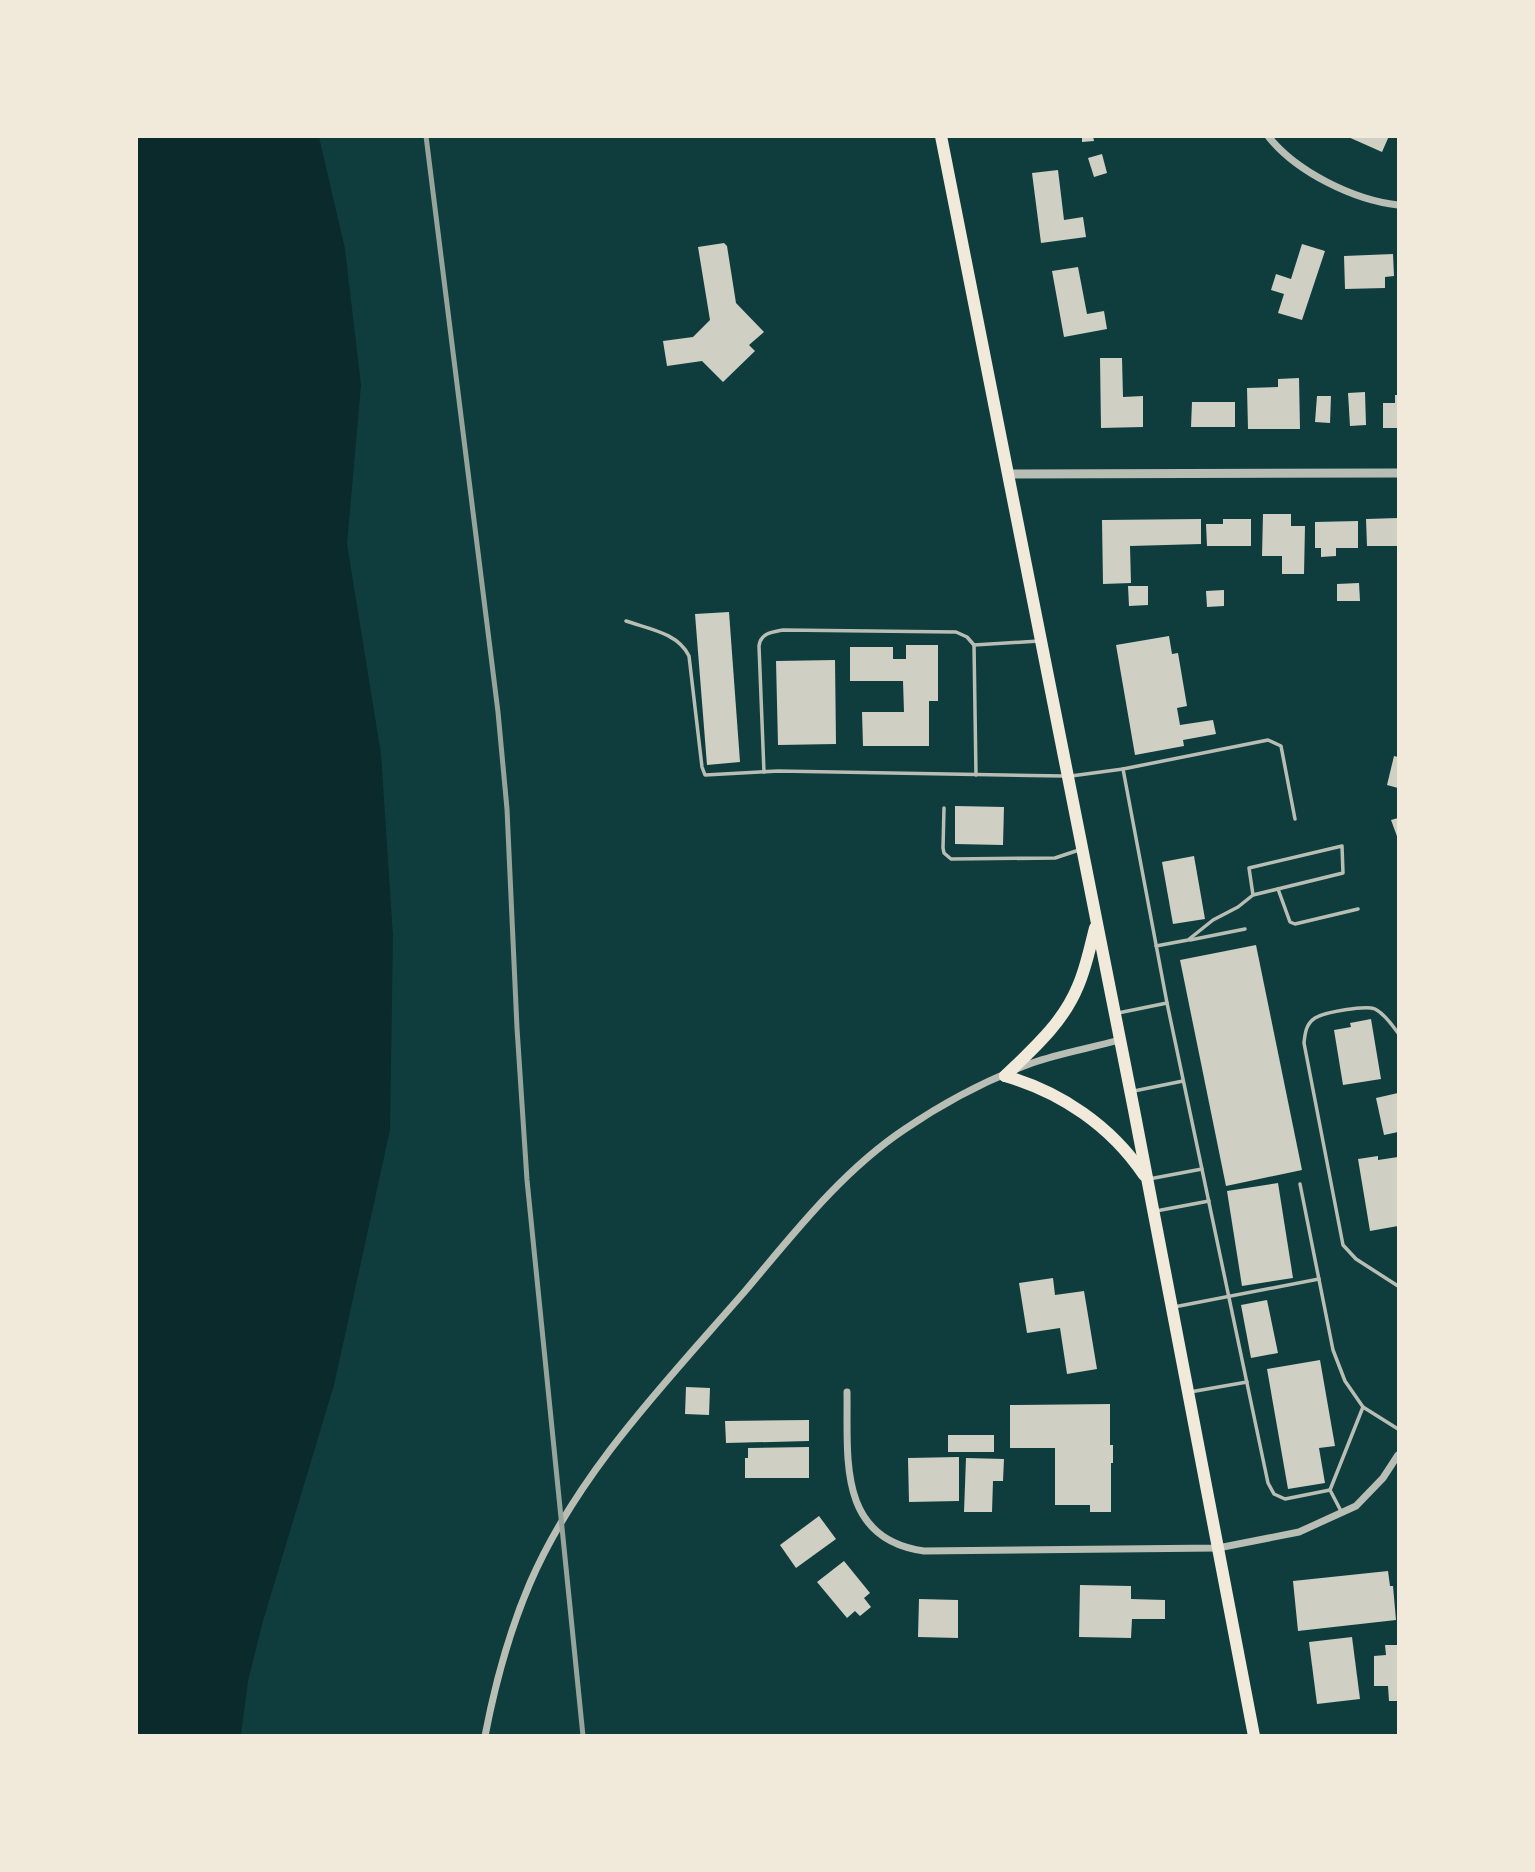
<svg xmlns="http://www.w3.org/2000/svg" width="1535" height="1872" font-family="'Open Sans',sans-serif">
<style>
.water{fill:#0a2a2b}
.building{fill:#cfcfc3}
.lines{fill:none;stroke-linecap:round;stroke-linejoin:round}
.service{stroke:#b8beb3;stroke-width:3.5}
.minor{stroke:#b8beb3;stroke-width:7}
.tertiary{stroke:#b8beb3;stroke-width:9}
.primary{stroke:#f1e9da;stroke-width:12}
.rail{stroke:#97a49c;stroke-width:5}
</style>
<rect width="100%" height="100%" fill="#0f3d3e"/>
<path class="water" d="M137 136 319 137 345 249 361 385 347 544 381 754 393 936 390 1130 334 1385 263 1621 248 1681 241 1735H137Z"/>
<g class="building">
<path d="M1082 136H1093L1094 141 1082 142Z"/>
<path d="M1346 136H1389L1382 152Z"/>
<path d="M1102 154 1107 173 1094 177 1088 158Z"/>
<path d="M1058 170 1064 220 1083 217 1086 237 1041 243 1032 173Z"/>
<path d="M724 243 727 246 736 303 764 332 749 345 755 351 723 382 702 361 667 366 663 341 693 337 710 320 698 247Z"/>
<path d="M1302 244 1325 251 1302 320 1278 313 1284 294 1271 290 1276 274 1291 279Z"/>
<path d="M1393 254 1394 276 1385 277V288L1345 289 1344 256Z"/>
<path d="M1078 267 1087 314 1104 311 1107 329 1064 337 1052 271Z"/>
<path d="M1100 358H1122L1123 397 1143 396V427L1101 428Z"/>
<path d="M1299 378 1300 429H1248L1247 388 1278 387V379Z"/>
<path d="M1365 392 1366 425 1350 426 1348 393Z"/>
<path d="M1395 395H1398V428H1383V403H1395Z"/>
<path d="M1317 396H1331L1330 423 1315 422Z"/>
<path d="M1192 402H1235V427H1191Z"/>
<path d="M1263 514H1291V526H1305L1304 574H1282V556H1262Z"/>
<path d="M1398 518V546H1367L1366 519Z"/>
<path d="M1201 519V544L1130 546 1131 583 1103 584 1102 520Z"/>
<path d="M1223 519H1251V546H1207L1206 524H1223Z"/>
<path d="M1358 521V548H1336V556L1321 557V548H1315V522Z"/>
<path d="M1359 583 1360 601H1337V584Z"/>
<path d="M1128 586H1148V605L1129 606Z"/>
<path d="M1224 590V606L1207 607 1206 591Z"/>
<path d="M729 612 740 762 707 765 695 614Z"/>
<path d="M1169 636 1172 654 1178 653 1187 706 1177 708 1180 725 1213 720 1216 734 1183 740 1184 746 1135 755 1116 645Z"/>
<path d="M906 645H938V701H929V746H863L862 712H904L903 681H850V647H893V659H906Z"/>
<path d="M835 660 836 744 778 745 776 661Z"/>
<path d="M1394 756 1398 757V788L1387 785Z"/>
<path d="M955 806 1004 807 1003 845 955 844Z"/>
<path d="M1398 818V839L1391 820Z"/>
<path d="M1194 856 1205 919 1173 924 1162 862Z"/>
<path d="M1256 945 1302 1170 1226 1186 1180 960Z"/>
<path d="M1371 1019 1381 1079 1343 1085 1334 1030 1351 1027 1350 1023Z"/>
<path d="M1398 1093V1132L1384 1135 1376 1098Z"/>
<path d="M1378 1156V1160L1398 1157V1226L1370 1231 1358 1159Z"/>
<path d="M1278 1183 1293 1278 1242 1286 1227 1191Z"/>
<path d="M1053 1278 1055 1295 1084 1291 1097 1369 1067 1374 1060 1328 1027 1333 1019 1283Z"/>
<path d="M1267 1300 1278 1353 1251 1358 1241 1305Z"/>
<path d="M1320 1360 1335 1446 1319 1448 1325 1483 1288 1489 1267 1369Z"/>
<path d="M686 1387 710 1388 709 1415 685 1414Z"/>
<path d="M1110 1404V1445H1113V1463H1111V1512H1090V1505H1055V1448H1010V1405Z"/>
<path d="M809 1420V1441L726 1443 725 1421Z"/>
<rect x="948" y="1435" width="46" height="17"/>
<path d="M809 1447V1478H745V1458H748V1448Z"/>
<path d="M959 1457V1501L909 1502 908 1458Z"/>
<path d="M966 1458 1004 1459 1003 1481H993L992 1512H964Z"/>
<path d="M819 1516 836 1539 796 1568 780 1545Z"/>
<path d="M844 1561 870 1593 864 1598 871 1607 860 1616 855 1611 847 1618 817 1582Z"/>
<path d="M1388 1571 1390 1586H1393L1396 1620 1298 1631 1293 1581Z"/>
<path d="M1080 1585 1131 1586V1599L1165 1600V1619H1132L1131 1638 1079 1637Z"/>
<path d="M919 1599 958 1600V1638L918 1637Z"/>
<path d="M1352 1637 1360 1699 1317 1704 1309 1642Z"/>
<path d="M1385 1645H1398V1701H1389L1388 1686H1374V1656L1386 1655Z"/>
</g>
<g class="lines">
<g class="service">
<path d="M626 621C649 629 678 633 689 656L702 767 705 775 778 771 1063 776"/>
<path d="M974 645 1039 641"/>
<path d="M1123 769 1268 740 1281 746 1295 819"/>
<path d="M764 772 759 646C760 633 773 632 783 630L956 632 967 637 974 645 976 775"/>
<path d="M1071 776 1123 769 1167 1003 1268 1483 1274 1494 1285 1499 1330 1490"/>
<path d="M944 808 943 848 944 853 951 859 1055 858 1079 850"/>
<path d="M1278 889 1290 922 1295 924 1358 909"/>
<path d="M1190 940 1245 929"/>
<path d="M1156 946 1188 940 1213 920 1238 907 1253 895 1249 868 1342 846 1343 873 1253 895"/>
<path d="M1118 1013 1167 1003"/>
<path d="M1398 1033C1392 1025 1385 1014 1375 1009 1365 1005 1325 1012 1315 1018 1306 1024 1305 1033 1304 1043L1343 1245 1356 1259 1398 1286"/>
<path d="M1134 1091 1183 1081"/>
<path d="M1149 1179 1202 1169"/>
<path d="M1300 1184 1333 1350 1345 1381 1363 1407"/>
<path d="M1156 1211 1209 1201"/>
<path d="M1174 1307 1319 1279"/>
<path d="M1190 1392 1247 1382"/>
<path d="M1330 1490 1363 1407 1398 1429"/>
<path d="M1330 1490 1342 1513"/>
</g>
<g class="minor">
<path d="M1268 136C1296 172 1354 200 1398 205"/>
<path d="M847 1392C848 1458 837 1539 924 1551L1218 1548 1299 1532 1356 1506 1383 1478 1398 1455"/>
<path d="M485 1736C495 1684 509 1632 530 1583 578 1472 667 1381 746 1290 794 1233 842 1171 905 1129 943 1103 989 1079 1032 1063 1060 1053 1091 1048 1119 1040"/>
</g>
<path class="tertiary" d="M1008 474 1398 473"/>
<g class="primary">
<path d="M941 136 1134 1110 1254 1736"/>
<path d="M1005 1076C1033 1049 1063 1023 1078 986 1086 968 1090 947 1095 928"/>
<path d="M1005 1076C1061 1092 1111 1126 1144 1175"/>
</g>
<path class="rail" d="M426 136 498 712 507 809 517 1028 527 1180 583 1736"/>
</g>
<rect width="1535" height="1872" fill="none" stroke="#f1e9da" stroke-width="276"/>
</svg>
